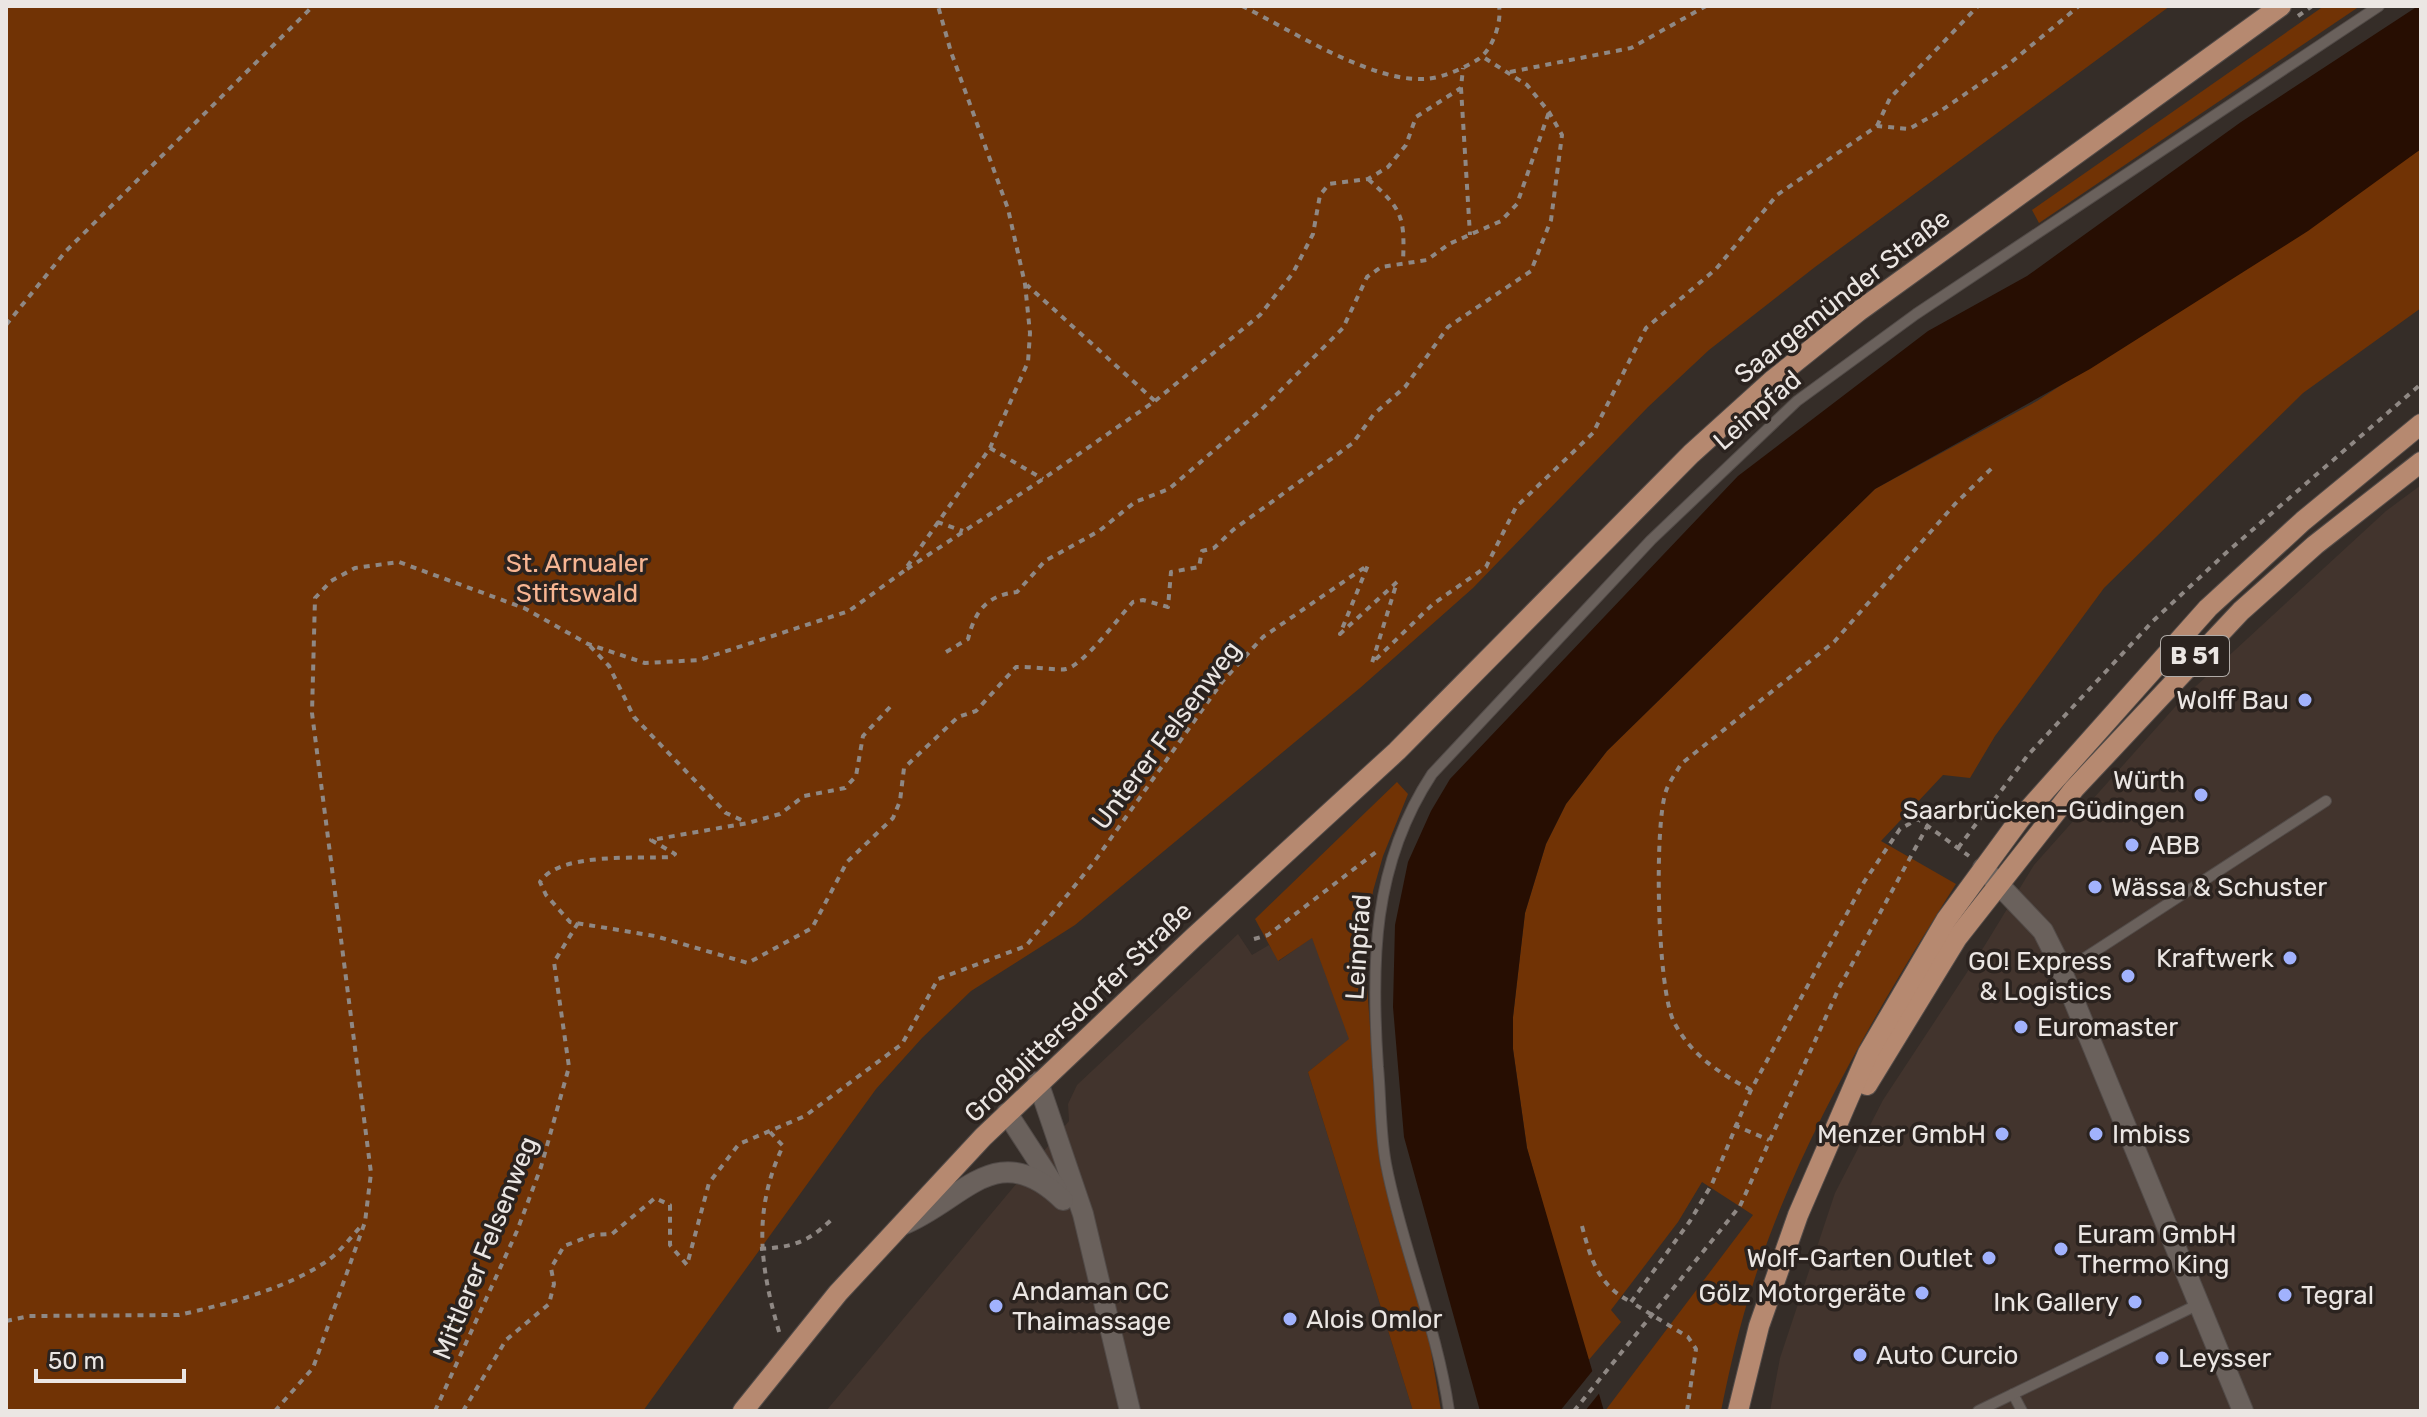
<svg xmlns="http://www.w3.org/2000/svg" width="2427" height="1417" font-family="Rubik,sans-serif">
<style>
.built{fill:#42342d}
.green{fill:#713305}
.water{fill:#270e02}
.pier{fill:#352d28}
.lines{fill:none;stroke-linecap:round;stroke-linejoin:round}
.service-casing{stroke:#524b48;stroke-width:12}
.minor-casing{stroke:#524b48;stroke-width:22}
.primary-casing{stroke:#524b48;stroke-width:22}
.path{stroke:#8f8884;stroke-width:4;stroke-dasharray:6 6;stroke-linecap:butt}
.service{stroke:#6a615c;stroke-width:10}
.minor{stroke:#6a615c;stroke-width:20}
.primary{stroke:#b68970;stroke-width:20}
.path-bridge{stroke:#8f8884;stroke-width:4;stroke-dasharray:6 6;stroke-linecap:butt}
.poi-dot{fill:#a1b2fd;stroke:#2b231f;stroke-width:3}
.labels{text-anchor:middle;stroke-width:7;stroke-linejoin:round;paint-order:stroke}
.shield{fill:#2b231f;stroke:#b1aca8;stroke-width:2}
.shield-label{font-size:24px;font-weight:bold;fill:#ebe6e3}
.street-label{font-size:26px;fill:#ebe6e3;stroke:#2b231f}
.park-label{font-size:26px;fill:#f7b592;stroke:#2b231f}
.poi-label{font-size:26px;fill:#ebe6e3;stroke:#2b231f;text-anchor:start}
</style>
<rect width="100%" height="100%" fill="#352d28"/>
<g class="built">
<path d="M2421 485V1411H1770L1780 1358 1835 1193 1883 1100 1985 945 2034 865 2183 698 2386 511Z"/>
<path d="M1238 934 1252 955 1269 945 1279 961 1312 937 1350 1039 1308 1072 1413 1411H826L1069 1121 1068 1104 1077 1085Z"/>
</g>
<g class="green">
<path d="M6 6H2170L1815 267 1709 350 1648 407 1473 588 1360 688 1075 925 971 991 922 1038 876 1089 643 1411H6Z"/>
<path d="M2324 6H2360L2039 223 2032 210Z"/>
<path d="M2421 149V308L2303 393 2104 588 1995 736 1970 778 1943 775 1881 841 1956 884C1881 1002 1796 1147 1754 1281 1740 1323 1730 1367 1721 1411H1605L1753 1215 1702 1182 1678 1222 1611 1310 1621 1322 1587 1362 1527 1148 1513 1049V1017L1525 913 1546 844 1566 804 1607 751 1875 489 2037 401Z"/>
<path d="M1397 782 1408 794 1383 856 1373 891 1365 958 1380 1164 1428 1333 1441 1411H1413L1308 1072 1349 1039 1312 938 1278 961 1255 919Z"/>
</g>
<path class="water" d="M2418 6H2421V149L2308 231 2090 369 1875 489 1607 751 1566 804 1546 844 1525 913 1513 1017V1049L1527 1148 1604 1411H1480L1404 1137 1393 1007 1395 925 1408 862 1431 811 1450 779 1738 476 1928 331 2027 276 2241 122Z"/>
<path class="pier" d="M1594 1369 1601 1391 1585 1411H1560Z"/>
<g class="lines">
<defs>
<g id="service">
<path d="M2063 972 2326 801"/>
<path d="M2013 1394 2022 1411"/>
<path d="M1449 1411C1437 1326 1402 1248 1386 1164 1380 1132 1381 1099 1378 1067 1371 963 1372 865 1432 774L1651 540 1797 401 1916 314 2379 6"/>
<path d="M1978 1411 2197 1305"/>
</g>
<g id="minor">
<path d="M1983 868 2043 931 2056 957 2243 1411"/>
<path d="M1038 1082 1083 1214 1130 1411"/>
<path d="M1007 1113 1057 1190"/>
<path d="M902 1225C963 1201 996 1135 1063 1200"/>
</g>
<g id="primary">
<path d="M1867 1085 1957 938 2074 789 2241 611 2315 545 2421 462"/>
<path d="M743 1411 838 1293 983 1137 1193 938 1397 751 1691 454 1774 379 1859 311 2281 6"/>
<path d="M1738 1411 1759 1326 1798 1215 1868 1053 1946 920 2020 819 2208 608 2303 521 2421 424"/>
</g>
</defs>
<use href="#service" class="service-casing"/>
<use href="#minor" class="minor-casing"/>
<use href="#primary" class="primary-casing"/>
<g class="path">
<path d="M1242 6C1291 30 1370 82 1425 79 1442 78 1462 69 1477 60 1492 51 1502 23 1499 6"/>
<path d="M2298 16 2312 6"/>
<path d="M1510 72 1631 48 1706 6"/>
<path d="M1461 88 1470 235"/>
<path d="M1877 126 1890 98 1978 6"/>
<path d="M1368 179C1402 209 1405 216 1403 262"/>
<path d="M6 325 66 251 313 6"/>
<path d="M1155 401 1260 315 1293 273 1313 234 1320 195 1329 184 1368 179 1388 167 1406 145 1416 117 1461 88 1463 68"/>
<path d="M990 448 1043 479"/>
<path d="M937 522 963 531"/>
<path d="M907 569 1043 479 1155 401 1027 285"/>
<path d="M590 646 609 666 634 717 726 813 746 822"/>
<path d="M946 652 968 639C975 611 987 595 1017 592L1045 561 1099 531 1135 502 1169 489 1260 411 1343 328 1367 277 1381 267 1427 260 1449 244 1501 221 1517 204 1549 112"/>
<path d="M890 707 863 736 856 776 845 788 804 796 780 814 748 823 651 840 675 854 671 857C637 859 559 852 540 882L546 895 570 922 655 936 748 963 812 928 847 862 893 818 900 801 904 768 958 717 976 711 1016 667C1029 666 1059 671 1066 669 1084 665 1119 617 1133 602L1143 600 1168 607 1171 572 1199 567 1202 551 1214 548 1233 530 1353 443 1374 414 1405 387 1448 327 1531 271 1551 220 1562 135 1549 112 1527 85 1483 57"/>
<path d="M1958 848 2028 755 2153 621 2227 552 2421 384"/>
<path d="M1254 939 1268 935 1380 849"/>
<path d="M1751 1090C1719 1073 1691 1055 1674 1022 1657 989 1654 826 1666 791 1669 782 1676 773 1681 764L1834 642 1955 504 1995 465"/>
<path d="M1734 1125 1769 1140"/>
<path d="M770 1132 783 1146C752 1211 760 1268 780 1335"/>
<path d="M1740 1206 1839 988 1928 825"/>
<path d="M1582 1226C1591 1260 1598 1285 1631 1302"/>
<path d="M760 1249C792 1247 807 1243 831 1220"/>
<path d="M6 1321 29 1316 179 1315C227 1304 286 1289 327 1261 340 1252 351 1237 362 1225"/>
<path d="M275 1411 313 1368 365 1222 371 1173 312 713 315 598 331 581 355 568 399 562 524 608 588 644 645 663 699 660 849 611 904 571 990 448 1028 362 1030 333 1025 284 1008 209 951 52 938 6"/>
<path d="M435 1411 517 1231 541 1167 569 1067 554 962 578 923"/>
<path d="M463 1411 506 1340 549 1304 554 1284 551 1268 564 1246 593 1235 612 1234 655 1198 670 1205V1245L687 1265 709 1183 739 1144 805 1116 902 1044 938 979 1026 946 1094 862 1222 682 1263 637 1368 565 1340 634 1397 582 1372 663 1433 604 1486 567 1516 507 1593 433 1646 328 1716 269 1777 195 1877 126 1909 129 1939 112 2009 64 2079 6"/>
<path d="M1687 1411 1696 1349 1688 1337 1631 1302 1690 1221 1712 1184 1751 1090 1864 882 1900 829 1918 819 1969 856"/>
</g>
<use href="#service" class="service"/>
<use href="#minor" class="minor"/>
<use href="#primary" class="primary"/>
<path class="path-bridge" d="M1574 1411 1740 1206"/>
</g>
<g class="poi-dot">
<circle cx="2305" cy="700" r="8"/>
<circle cx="2201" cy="795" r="8"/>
<circle cx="2132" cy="845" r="8"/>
<circle cx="2095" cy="887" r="8"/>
<circle cx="2290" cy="958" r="8"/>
<circle cx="2128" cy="976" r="8"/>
<circle cx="2021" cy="1027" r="8"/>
<circle cx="2002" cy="1134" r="8"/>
<circle cx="2096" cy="1134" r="8"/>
<circle cx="2061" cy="1249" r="8"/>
<circle cx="1989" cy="1258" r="8"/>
<circle cx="1922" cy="1293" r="8"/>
<circle cx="2285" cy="1295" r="8"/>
<circle cx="2135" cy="1302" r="8"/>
<circle cx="996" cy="1306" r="8"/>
<circle cx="1290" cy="1319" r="8"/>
<circle cx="1860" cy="1355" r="8"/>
<circle cx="2162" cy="1358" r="8"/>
</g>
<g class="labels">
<rect class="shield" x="2161" y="636" width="68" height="40" rx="6"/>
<g class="shield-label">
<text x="2195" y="664">B 51</text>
</g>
<g class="street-label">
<text transform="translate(1842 296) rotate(-38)" y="9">Saargemünder Straße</text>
<text transform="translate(1757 410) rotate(-41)" y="9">Leinpfad</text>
<text transform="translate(1166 735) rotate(-53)" y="9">Unterer Felsenweg</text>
<text transform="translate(1358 947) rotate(-86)" y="9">Leinpfad</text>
<text transform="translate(1078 1012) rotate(-44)" y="9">Großblittersdorfer Straße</text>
<text transform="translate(485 1248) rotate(-68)" y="9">Mittlerer Felsenweg</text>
</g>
<g class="park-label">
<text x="577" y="572">St. Arnualer<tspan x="577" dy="30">Stiftswald</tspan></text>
</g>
<g class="poi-label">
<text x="2289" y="709" text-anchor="end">Wolff Bau</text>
<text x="2185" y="789" text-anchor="end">Würth<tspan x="2185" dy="30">Saarbrücken-Güdingen</tspan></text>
<text x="2148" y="854">ABB</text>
<text x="2111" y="896">Wässa &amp; Schuster</text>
<text x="2274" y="967" text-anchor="end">Kraftwerk</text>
<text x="2112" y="970" text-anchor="end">GO! Express<tspan x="2112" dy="30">&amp; Logistics</tspan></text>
<text x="2037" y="1036">Euromaster</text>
<text x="1986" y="1143" text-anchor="end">Menzer GmbH</text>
<text x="2112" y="1143">Imbiss</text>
<text x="2077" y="1243">Euram GmbH<tspan x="2077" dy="30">Thermo King</tspan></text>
<text x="1973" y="1267" text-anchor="end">Wolf-Garten Outlet</text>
<text x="1012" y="1300">Andaman CC<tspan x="1012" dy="30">Thaimassage</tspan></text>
<text x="1906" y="1302" text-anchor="end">Gölz Motorgeräte</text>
<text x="2301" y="1304">Tegral</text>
<text x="2119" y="1311" text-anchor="end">Ink Gallery</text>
<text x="1306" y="1328">Alois Omlor</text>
<text x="1876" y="1364">Auto Curcio</text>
<text x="2178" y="1367">Leysser</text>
</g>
</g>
<rect width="2427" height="1417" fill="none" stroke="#ebe6e3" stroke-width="16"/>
<path d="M36 1369v12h148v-12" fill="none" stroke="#ebe6e3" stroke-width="4"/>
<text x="48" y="1369" font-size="24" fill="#ebe6e3" stroke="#2b231f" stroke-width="6" paint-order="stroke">50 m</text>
</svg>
